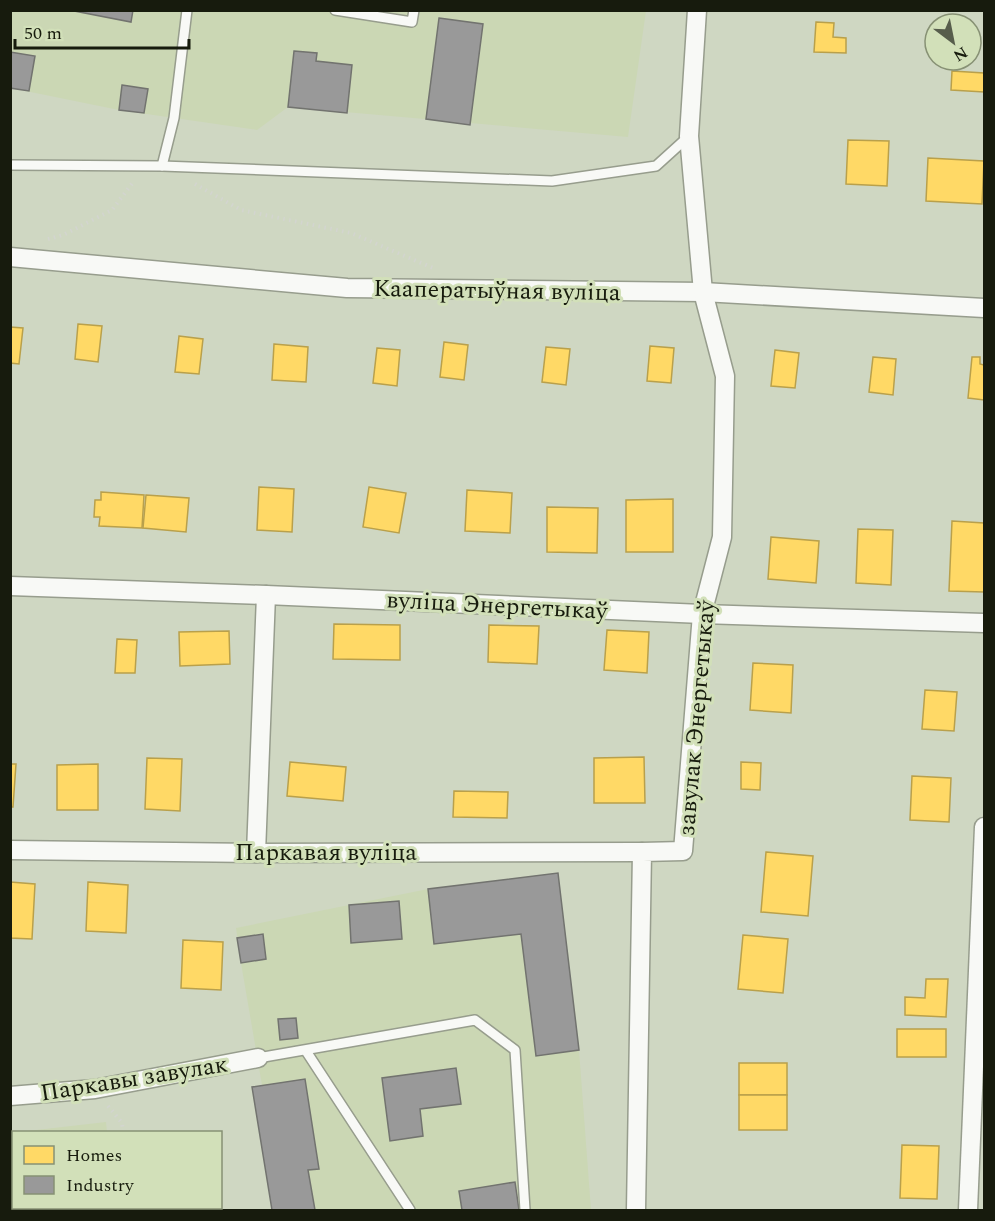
<svg xmlns="http://www.w3.org/2000/svg" width="995" height="1221" font-family="Spectral,serif">
<style>
.built{fill:#cbd7b4}
.homes{fill:#ffd966;stroke:#b9a04b;stroke-width:1.5}
.industry{fill:#999;stroke:#72736f;stroke-width:1.5}
.lines{fill:none;stroke-linecap:round;stroke-linejoin:round}
.lane-casing{stroke:#979d8d;stroke-width:12}
.street-casing{stroke:#979d8d;stroke-width:21}
.path{stroke:#d3d5cf;stroke-width:4;stroke-dasharray:1.5 4.5;stroke-linecap:butt}
.lane{stroke:#f8f9f6;stroke-width:9}
.street{stroke:#f8f9f6;stroke-width:18}
.labels{text-anchor:middle;stroke-width:6;stroke-linejoin:round;paint-order:stroke}
.street-label{font-size:24px;fill:#171b0d;stroke:#d2e0b9}
</style>
<rect width="100%" height="100%" fill="#cfd7c2"/>
<g class="built">
<path d="M10 11H646L628 137 288 107 257 130 119 110 11 88Z"/>
<path d="M558 873 579 1050 591 1210H272L252 1087 262 1085 241 963 236 928 428 889Z"/>
<path d="M106 1122 107 1132H14V1208H108L109 1210H11L10 1133Z"/>
</g>
<g class="homes">
<path d="M816 22 834 23 833 37 846 38V53L814 52Z"/>
<path d="M952 71 984 73V92L951 90Z"/>
<path d="M848 140 889 141 887 186 846 184Z"/>
<path d="M928 158 984 161 982 204 926 201Z"/>
<path d="M78 324 102 326 98 362 75 359Z"/>
<path d="M10 327 23 328 19 364 10 363Z"/>
<path d="M179 336 203 339 199 374 175 372Z"/>
<path d="M444 342 468 345 464 380 440 377Z"/>
<path d="M274 344 308 347 306 382 272 380Z"/>
<path d="M650 346 674 348 671 383 647 381Z"/>
<path d="M546 347 570 349 566 385 542 382Z"/>
<path d="M377 348 400 350 397 386 373 383Z"/>
<path d="M775 350 799 353 795 388 771 386Z"/>
<path d="M873 357 896 359 893 395 869 392Z"/>
<path d="M972 357H980V364L984 365V400L968 398Z"/>
<path d="M259 487 294 489 292 532 257 530Z"/>
<path d="M369 487 406 493 399 533 363 527Z"/>
<path d="M467 490 512 493 510 533 465 531Z"/>
<path d="M101 492 144 495 142 528 99 526 100 517H94L95 500H101Z"/>
<path d="M146 495 189 498 186 532 143 528Z"/>
<path d="M673 499V552H626V500Z"/>
<path d="M547 507 598 508 597 553 547 552Z"/>
<path d="M952 521 984 523V592L949 591Z"/>
<path d="M858 529 893 530 891 585 856 583Z"/>
<path d="M771 537 819 541 816 583 768 579Z"/>
<path d="M334 624 400 625V660L333 659Z"/>
<path d="M489 625 539 626 537 664 488 662Z"/>
<path d="M607 630 649 632 647 673 604 670Z"/>
<path d="M229 631 230 664 180 666 179 632Z"/>
<path d="M117 639 137 640 135 673H115Z"/>
<path d="M753 663 793 665 791 713 750 710Z"/>
<path d="M925 690 957 692 954 731 922 729Z"/>
<path d="M644 757 645 803H594V758Z"/>
<path d="M147 758 182 759 180 811 145 809Z"/>
<path d="M290 762 346 767 343 801 287 796Z"/>
<path d="M741 762 761 763 760 790 741 789Z"/>
<path d="M10 764H16L13 807H10Z"/>
<path d="M98 764V810H57V765Z"/>
<path d="M912 776 951 778 949 822 910 820Z"/>
<path d="M454 791 508 792 507 818 453 817Z"/>
<path d="M766 852 813 856 808 916 761 912Z"/>
<path d="M10 882 35 884 32 939 10 938Z"/>
<path d="M88 882 128 885 126 933 86 931Z"/>
<path d="M743 935 788 939 783 993 738 989Z"/>
<path d="M183 940 223 942 221 990 181 988Z"/>
<path d="M926 979H948L946 1017 905 1015V997L925 998Z"/>
<rect x="897" y="1029" width="49" height="28"/>
<rect x="739" y="1063" width="48" height="32"/>
<rect x="739" y="1095" width="48" height="35"/>
<path d="M902 1145 939 1146 937 1199 900 1198Z"/>
</g>
<g class="industry">
<path d="M69 10H133L131 22Z"/>
<path d="M439 18 483 24 470 125 426 119Z"/>
<path d="M294 51 317 53 316 61 352 65 347 113 288 107Z"/>
<path d="M10 52 35 56 29 91 10 88Z"/>
<path d="M122 85 148 89 144 113 119 110Z"/>
<path d="M558 873 579 1050 536 1056 521 934 434 944 428 889Z"/>
<path d="M399 901 402 939 351 943 349 905Z"/>
<path d="M263 934 266 959 241 963 237 938Z"/>
<path d="M296 1018 298 1038 280 1040 278 1019Z"/>
<path d="M456 1068 461 1104 420 1109 423 1136 390 1141 382 1078Z"/>
<path d="M305 1079 319 1169 308 1170 315 1210H272L252 1087Z"/>
<path d="M515 1182 519 1210H462L459 1191Z"/>
<path d="M61 1208H108L109 1210H61Z"/>
</g>
<g class="lines">
<defs>
<g id="lane">
<path d="M335 10 412 22 414 10"/>
<path d="M10 165 162 166 552 181 656 166 688 137"/>
<path d="M162 166 174 118 187 10"/>
<path d="M306 1051 410 1210"/>
<path d="M258 1058 475 1020 515 1050 525 1210"/>
</g>
<g id="street">
<path d="M10 257 347 288 703 292 984 308"/>
<path d="M10 586 266 595 702 614 984 623"/>
<path d="M10 850 256 853 642 852"/>
<path d="M256 853 266 595"/>
<path d="M10 1096 95 1089 258 1058"/>
<path d="M636 1210 642 852 683 851 702 614 722 537 725 376 703 292 689 136 697 10"/>
<path d="M968 1210 984 827"/>
</g>
</defs>
<use href="#lane" class="lane-casing"/>
<use href="#street" class="street-casing"/>
<g class="path">
<path d="M195 184 241 210 351 233 433 268"/>
<path d="M48 239 63 235 112 210 134 181"/>
<path d="M108 1106 122 1123 123 1132"/>
<path d="M145 1208 147 1210"/>
</g>
<use href="#lane" class="lane"/>
<use href="#street" class="street"/>
</g>
<g class="labels">
<g class="street-label">
<text transform="translate(497 290) rotate(1)" y="8">Кааператыўная вуліца</text>
<text transform="translate(497 605) rotate(3)" y="8">вуліца Энергетыкаў</text>
<text transform="translate(696 718) rotate(-85)" y="8">завулак Энергетыкаў</text>
<text x="326" y="860">Паркавая вуліца</text>
<text transform="translate(134 1078) rotate(-9)" y="8">Паркавы завулак</text>
</g>
</g>
<rect width="995" height="1221" fill="none" stroke="#171b0d" stroke-width="24"/>
<rect x="12" y="1131" width="210" height="78" fill="#d2e0b9" stroke="#879174" stroke-width="1.5"/>
<rect x="24" y="1146" width="30" height="18" fill="#ffd966" stroke="#879174" stroke-width="1.5"/>
<text x="66" y="1161" font-size="18" fill="#171b0d">Homes</text>
<rect x="24" y="1176" width="30" height="18" fill="#999999" stroke="#879174" stroke-width="1.5"/>
<text x="66" y="1191" font-size="18" fill="#171b0d">Industry</text>
<g transform="translate(953 42) rotate(148)"><circle r="28" fill="#d2e0b9" stroke="#879174" stroke-width="1.5"/>
<path d="M0-4.5L10 22L0 15L-10 22Z" fill="#575d4c"/>
<text y="-9" font-size="16" font-weight="bold" text-anchor="middle" fill="#171b0d">N</text>
</g>
<path d="M15 39v9h174v-9" fill="none" stroke="#171b0d" stroke-width="3"/>
<text x="24" y="39" font-size="18" fill="#171b0d" stroke="#d2e0b9" stroke-width="4.5" paint-order="stroke">50 m</text>
</svg>
